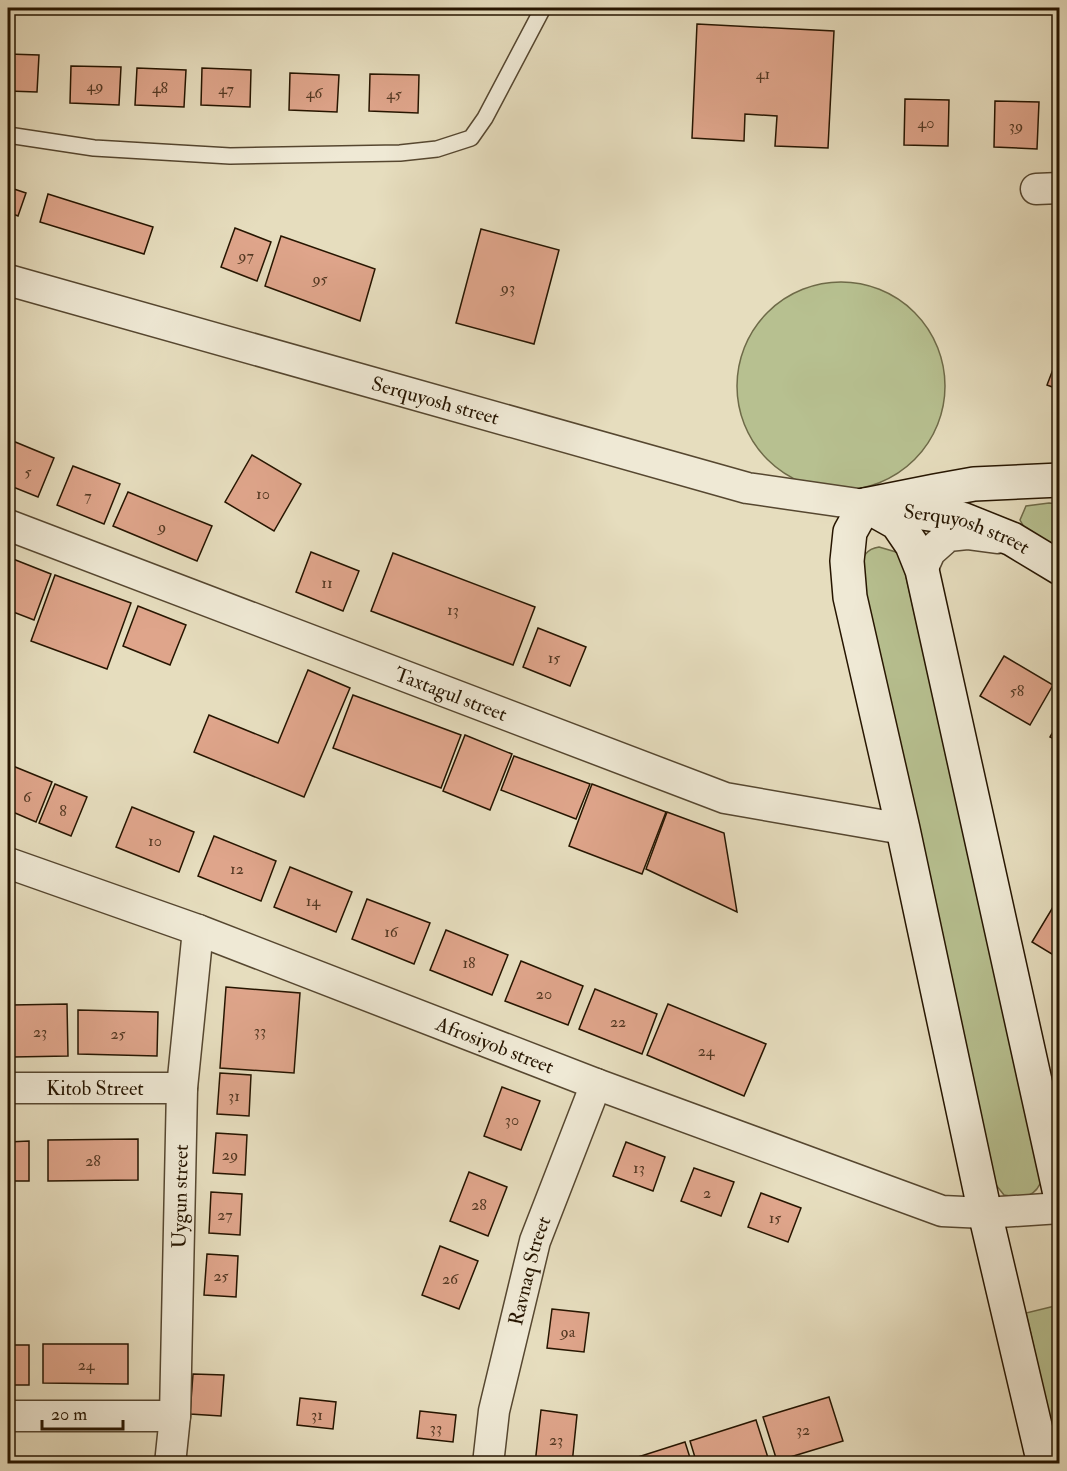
<svg xmlns="http://www.w3.org/2000/svg" width="1067" height="1471" font-family="'IM FELL Double Pica',serif">
<style>
.green{fill:#b7c090;stroke:#6e6a48;stroke-width:1.5}
.building{fill:#dfa58b;stroke:#261500;stroke-width:1.5}
.lines{fill:none;stroke-linecap:round;stroke-linejoin:round}
.lane-casing{stroke:#564730;stroke-width:18}
.street-casing{stroke:#564730;stroke-width:33}
.secondary-casing{stroke:#261500;stroke-width:36}
.lane{stroke:#efe9d5;stroke-width:15}
.street{stroke:#efe9d5;stroke-width:30}
.secondary{stroke:#efe9d5;stroke-width:33}
.labels{text-anchor:middle;stroke-width:4.5;stroke-linejoin:round;paint-order:stroke}
.number-label{font-size:16px;fill:#543923}
.street-label{font-size:20px;fill:#261500;stroke:#efe9d5}
</style>
<rect width="100%" height="100%" fill="#e6ddbe"/>
<filter id="stains"><feTurbulence type="fractalNoise" baseFrequency=".00333" numOctaves="4"/><feColorMatrix values="0 0 0 0 .2 0 0 0 0 .09 0 0 0 0 .02 0 0 0 .5 -.17"/></filter>
<radialGradient id="worn" r=".72"><stop offset=".6" stop-color="#630" stop-opacity="0"/><stop offset="1" stop-color="#630" stop-opacity=".3"/></radialGradient>
<g class="green">
<circle cx="841" cy="386" r="104"/>
<path d="M1049 503 1059 504V553L1028 534 1020 520 1026 506Z"/>
<path d="M879 547 896 552 902 559 1043 1177C1036 1198 1024 1199 1004 1195L996 1185 860 569C863 556 866 549 879 547Z"/>
<path d="M1059 1305V1458L1026 1313Z"/>
</g>
<g class="building">
<path d="M697 24 834 31 828 148 775 146 777 116 745 114 744 141 692 138Z"/>
<path d="M8 54 39 55 37 92 8 91Z"/>
<path d="M71 66 121 67 119 105 70 103Z"/>
<path d="M137 68 186 70 184 107 135 105Z"/>
<path d="M202 68 251 70 250 107 201 105Z"/>
<path d="M290 73 339 75 337 112 289 110Z"/>
<path d="M370 74 419 75 418 113 369 111Z"/>
<path d="M905 99 949 100 948 146 904 145Z"/>
<path d="M995 101 1039 102 1037 149 994 147Z"/>
<path d="M8 187 26 193 18 216 8 212Z"/>
<path d="M48 194 153 227 144 254 40 222Z"/>
<path d="M235 228 271 242 257 281 221 267Z"/>
<path d="M481 229 559 250 534 344 456 323Z"/>
<path d="M281 236 375 269 360 321 265 286Z"/>
<path d="M1060 351V390L1047 385Z"/>
<path d="M8 439 54 458 38 497 8 485Z"/>
<path d="M252 455 301 484 274 531 225 502Z"/>
<path d="M73 466 120 484 104 524 57 505Z"/>
<path d="M128 492 212 526 197 561 113 526Z"/>
<path d="M311 552 359 571 343 611 296 592Z"/>
<path d="M393 553 535 607 513 665 371 611Z"/>
<path d="M8 557 51 574 34 620 8 610Z"/>
<path d="M55 575 131 603 107 669 31 641Z"/>
<path d="M138 606 186 625 170 665 123 646Z"/>
<path d="M538 628 586 647 570 686 523 667Z"/>
<path d="M1004 656 1053 685 1030 725 980 696Z"/>
<path d="M308 670 350 688 304 797 194 752 209 715 278 743Z"/>
<path d="M353 695 461 735 441 788 333 748Z"/>
<path d="M1060 720V742L1050 737Z"/>
<path d="M465 735 512 754 490 810 443 791Z"/>
<path d="M514 756 590 784 576 819 501 790Z"/>
<path d="M8 764 52 782 36 822 8 810Z"/>
<path d="M55 784 87 797 71 836 39 823Z"/>
<path d="M592 784 666 812 642 874 569 846Z"/>
<path d="M132 807 194 832 179 872 116 847Z"/>
<path d="M667 812 724 833 737 912 646 869Z"/>
<path d="M214 836 276 861 261 901 198 876Z"/>
<path d="M290 867 352 892 336 932 274 907Z"/>
<path d="M367 899 430 923 414 964 352 939Z"/>
<path d="M1053 907 1060 911V959L1032 942Z"/>
<path d="M446 930 508 955 492 995 430 970Z"/>
<path d="M521 961 583 986 568 1025 505 1001Z"/>
<path d="M226 987 300 993 294 1073 220 1068Z"/>
<path d="M595 989 657 1014 642 1054 579 1029Z"/>
<path d="M67 1004 68 1056 13 1057 12 1005Z"/>
<path d="M668 1004 766 1044 744 1096 647 1055Z"/>
<path d="M78 1010 158 1012 157 1056 78 1054Z"/>
<path d="M220 1073 251 1075 249 1116 217 1114Z"/>
<path d="M502 1087 540 1101 521 1150 484 1136Z"/>
<path d="M216 1133 247 1135 245 1175 213 1173Z"/>
<path d="M138 1139V1180L48 1181V1140Z"/>
<path d="M29 1141V1181H8V1142Z"/>
<path d="M626 1142 665 1157 653 1191 613 1176Z"/>
<path d="M694 1168 734 1182 721 1216 681 1201Z"/>
<path d="M469 1172 507 1187 488 1236 450 1221Z"/>
<path d="M211 1192 242 1194 240 1235 209 1233Z"/>
<path d="M761 1193 801 1208 788 1242 748 1227Z"/>
<path d="M440 1246 478 1261 459 1309 422 1295Z"/>
<path d="M207 1254 238 1256 236 1297 204 1295Z"/>
<path d="M552 1309 589 1313 584 1352 547 1348Z"/>
<path d="M43 1344H128V1384L43 1383Z"/>
<rect x="8" y="1345" width="21" height="40"/>
<path d="M193 1374 224 1375 221 1416 190 1414Z"/>
<path d="M829 1397 843 1441 777 1461 763 1417Z"/>
<path d="M300 1398 336 1402 333 1429 297 1425Z"/>
<path d="M541 1410 577 1415 572 1464H535Z"/>
<path d="M420 1411 456 1415 453 1442 417 1438Z"/>
<path d="M756 1420 770 1464H697L690 1441Z"/>
<path d="M685 1442 692 1464H619V1463Z"/>
<path d="M64 1461V1464H23V1462Z"/>
</g>
<g class="lines">
<defs>
<path id="lane" d="M8 135 94 148 230 156 400 153 437 149 471 138 485 118 543 8"/>
<g id="street">
<path d="M1036 189 1060 188"/>
<path id="s1" d="M8 280 747 488 865 505"/>
<path id="s2" d="M8 525 725 798 903 829"/>
<path d="M922 570 930 552 948 536 967 534 997 538"/>
<path id="s3" d="M8 863 198 930 596 1084 942 1211 985 1213 1060 1208"/>
<path id="s4" d="M8 1088H182"/>
<path d="M8 1416H175"/>
<path id="s5" d="M170 1464 175 1416 182 1088 198 930"/>
<path id="s6" d="M488 1464 494 1411 535 1241 596 1084"/>
</g>
<g id="secondary">
<path id="s7" d="M1060 480 974 484 935 491 865 505 929 514 962 519 1012 539 1060 568"/>
<path d="M1044 1464 985 1213 903 829 850 597 847 561 850 532 865 505 897 523 912 545 922 570 1060 1194"/>
</g>
</defs>
<use href="#lane" class="lane-casing"/>
<use href="#street" class="street-casing"/>
<use href="#secondary" class="secondary-casing"/>
<use href="#lane" class="lane"/>
<use href="#street" class="street"/>
<use href="#secondary" class="secondary"/>
</g>
<g class="labels">
<g class="number-label">
<text x="763" y="79">41</text>
<text x="95" y="91">49</text>
<text x="160" y="93">48</text>
<text x="226" y="94">47</text>
<text x="314" y="98">46</text>
<text x="394" y="99">45</text>
<text x="926" y="128">40</text>
<text x="1016" y="131">39</text>
<text x="246" y="261">97</text>
<text x="320" y="284">95</text>
<text x="508" y="293">93</text>
<text x="28" y="477">5</text>
<text x="263" y="499">10</text>
<text x="88" y="501">7</text>
<text x="162" y="532">9</text>
<text x="327" y="588">11</text>
<text x="453" y="615">13</text>
<text x="554" y="663">15</text>
<text x="1017" y="696">58</text>
<text x="27" y="802">6</text>
<text x="63" y="816">8</text>
<text x="155" y="846">10</text>
<text x="237" y="874">12</text>
<text x="313" y="906">14</text>
<text x="391" y="937">16</text>
<text x="469" y="968">18</text>
<text x="544" y="999">20</text>
<text x="618" y="1027">22</text>
<text x="260" y="1036">33</text>
<text x="40" y="1037">23</text>
<text x="118" y="1039">25</text>
<text x="706" y="1056">24</text>
<text x="234" y="1101">31</text>
<text x="512" y="1125">30</text>
<text x="230" y="1160">29</text>
<text x="93" y="1166">28</text>
<text x="639" y="1173">13</text>
<text x="707" y="1198">2</text>
<text x="479" y="1210">28</text>
<text x="225" y="1220">27</text>
<text x="775" y="1223">15</text>
<text x="221" y="1281">25</text>
<text x="450" y="1284">26</text>
<text x="568" y="1337">9a</text>
<text x="86" y="1370">24</text>
<text x="317" y="1420">31</text>
<text x="436" y="1433">33</text>
<text x="803" y="1435">32</text>
<text x="556" y="1445">23</text>
</g>
<g class="street-label">
<text dy="7" stroke="none"><textPath href="#s1" startOffset="444">Serquyosh street</textPath></text>
<text dy="7" stroke="none"><textPath href="#s7" startOffset="302">Serquyosh street</textPath></text>
<text dy="7" stroke="none"><textPath href="#s2" startOffset="474">Taxtagul street</textPath></text>
<text dy="7" stroke="none"><textPath href="#s3" startOffset="520">Afrosiyob street</textPath></text>
<text dy="7" stroke="none"><textPath href="#s4" startOffset="87">Kitob Street</textPath></text>
<text dy="7" stroke="none"><textPath href="#s5" startOffset="268">Uygun street</textPath></text>
<text dy="7" stroke="none"><textPath href="#s6" startOffset="198">Ravnaq Street</textPath></text>
</g>
</g>
<rect width="1067" height="1471" fill="none" stroke="#e6ddbe" stroke-width="30"/>
<rect x="9" y="9" width="1049" height="1453" fill="none" stroke="#261500" stroke-width="3"/>
<rect x="15" y="15" width="1037" height="1441" fill="none" stroke="#261500" stroke-width="1.5"/>
<path d="M42 1420v9h81v-9" fill="none" stroke="#261500" stroke-width="3"/>
<text x="51" y="1420" font-size="18" fill="#261500" stroke="#efe9d5" stroke-width="4.5" paint-order="stroke">20 m</text>
<rect width="100%" height="100%" filter="url(#stains)"/>
<rect width="100%" height="100%" fill="url(#worn)"/>
</svg>
